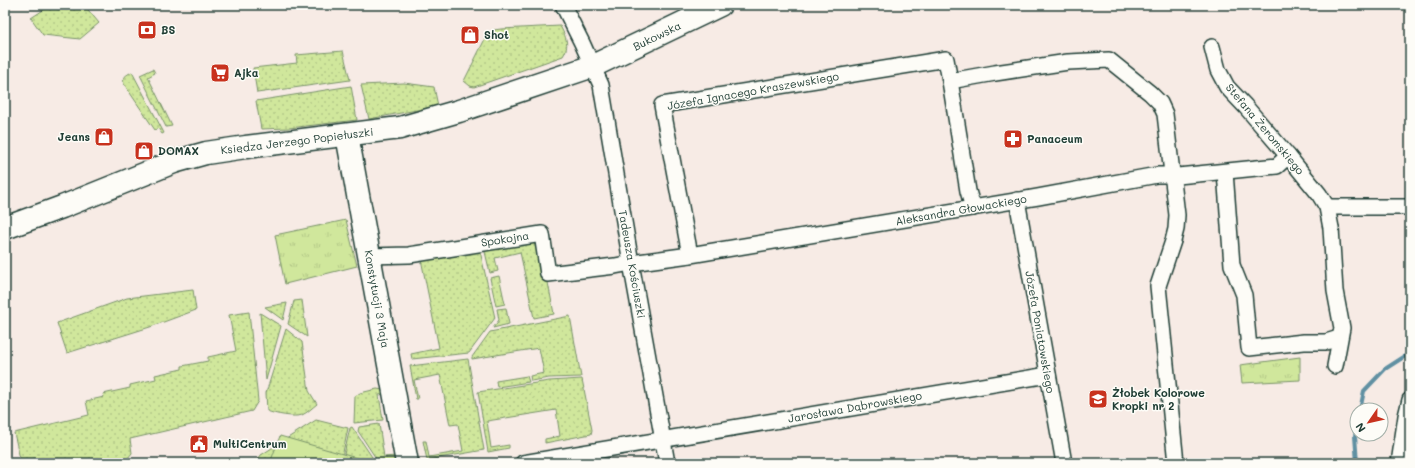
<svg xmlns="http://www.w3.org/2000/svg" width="1415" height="468" font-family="Mali,sans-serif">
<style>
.grass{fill:url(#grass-dots);stroke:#789268}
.park{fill:url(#park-tufts);stroke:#789268}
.pitch{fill:#d0e79c;stroke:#789268}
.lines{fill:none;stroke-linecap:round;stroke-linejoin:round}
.stream{stroke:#6090a2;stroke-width:4}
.street-casing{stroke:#1f3d34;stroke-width:18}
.secondary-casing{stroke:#1f3d34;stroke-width:25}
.street{stroke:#fdfcf7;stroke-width:15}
.secondary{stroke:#fdfcf7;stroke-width:22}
.labels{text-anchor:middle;stroke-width:3;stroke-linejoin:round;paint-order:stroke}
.poi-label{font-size:11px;font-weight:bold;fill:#1f3d34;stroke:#fdfcf7;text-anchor:start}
.street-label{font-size:11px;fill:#1f3d34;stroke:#fdfcf7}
</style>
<defs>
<pattern id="grass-dots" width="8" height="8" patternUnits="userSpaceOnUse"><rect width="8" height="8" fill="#d0e79c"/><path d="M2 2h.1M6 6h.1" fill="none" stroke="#b2c787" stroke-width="1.8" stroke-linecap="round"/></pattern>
<pattern id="park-tufts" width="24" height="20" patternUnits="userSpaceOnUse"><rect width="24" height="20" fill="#d0e79c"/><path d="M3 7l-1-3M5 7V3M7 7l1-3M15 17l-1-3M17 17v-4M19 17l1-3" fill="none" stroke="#b2c787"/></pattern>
</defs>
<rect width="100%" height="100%" fill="#f7ebe5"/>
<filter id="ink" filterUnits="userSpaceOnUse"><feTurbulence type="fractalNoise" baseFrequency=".025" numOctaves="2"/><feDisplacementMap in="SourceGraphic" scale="8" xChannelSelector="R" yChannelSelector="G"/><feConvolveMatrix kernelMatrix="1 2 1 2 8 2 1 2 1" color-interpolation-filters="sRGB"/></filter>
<g filter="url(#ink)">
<g class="grass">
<path d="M51 5H84L99 23 80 39 43 35 31 18Z"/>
<path d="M560 26C566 37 570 45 563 56L474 87 470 86 464 81 487 35 494 30 501 29Z"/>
<path d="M343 51 350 80 257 93 253 68 297 63 296 55Z"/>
<path d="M153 69 155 73 148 77 172 126 166 127 140 75Z"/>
<path d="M132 72 164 133 162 134 158 128 155 130 124 84C122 77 126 75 132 72Z"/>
<path d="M404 83 434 87 438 106 369 119 361 85Z"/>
<path d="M351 86 357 120 289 128 261 129 256 101Z"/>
<path d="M538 230 554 314 534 318 520 252 495 258 498 271 490 273 482 239Z"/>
<path d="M480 251 495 318 469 353 412 359 411 354 439 348 421 259 391 264 390 260Z"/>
<path d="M499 276 505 304 496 306 490 278Z"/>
<path d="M193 290 196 310 150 327 67 353 57 323 127 298Z"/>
<path d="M302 300 307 337 288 324 294 301Z"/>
<path d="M287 303 283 320 265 307Z"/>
<path d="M506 308 509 324 493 328 499 320 497 309Z"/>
<path d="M249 312 258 401 252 411 130 439 132 453 124 463H21L14 433 89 415 86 401 104 397 103 394 130 388V385L156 379 155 375 182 369V366L208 361V357L236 351 229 315Z"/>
<path d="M260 313 281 326 266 380Z"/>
<path d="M570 316 581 377 549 378 531 381 530 376 544 373 539 348 472 359V357L490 332Z"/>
<path d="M286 329 302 342 309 391 317 404C313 407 307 413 302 415 295 418 274 414 267 411L266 393Z"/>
<path d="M468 359 484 450 427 460 423 441H426L429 457 463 451 458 424 450 425 440 375 414 380 418 399H416L410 366Z"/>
<path d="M527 376 529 382 497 387 496 381Z"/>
<path d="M582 379 592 430 591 434 545 443V439L560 436 556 410 487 421 491 448 509 445V448L488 452 478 392 549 381Z"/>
<path d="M377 389 383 390 386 394 379 395 383 420 354 423 355 396 360 393Z"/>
<path d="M316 420 348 428 341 462 256 463 261 455Z"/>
<path d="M379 424 384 457 396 456 397 463H379L358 431 359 427Z"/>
<path d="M352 427 376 463H342L350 428Z"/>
</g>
<g class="park">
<path d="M346 220 357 266 285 284 275 235Z"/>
<path d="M1300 357V380L1242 383 1240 365Z"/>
</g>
<path class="pitch" d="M280 436 374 463H270Z"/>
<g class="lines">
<g class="stream">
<path d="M1360 410 1364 391 1385 369 1410 353"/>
<path d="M1357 463 1355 436 1357 426"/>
</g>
<defs>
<g id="street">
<path d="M563 5 582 43 601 85 631 263 667 463"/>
<path d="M1212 47 1218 70 1227 87 1245 106 1288 156 1319 194 1327 207 1331 228 1335 291 1342 328 1335 366"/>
<path d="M950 81 968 191 973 208"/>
<path d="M1225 172 1232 265 1244 295 1249 348 1304 342H1326L1339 338"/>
<path d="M1017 200 1064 463"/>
<path d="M1327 207H1410"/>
<path d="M690 255 662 105 946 59 950 81 995 73 1068 62 1109 60 1150 93 1160 103 1165 114 1177 215 1176 229 1173 241 1158 286 1176 463"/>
<path d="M369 256 409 255 542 234 548 274 615 266 631 263 690 255 1038 197 1157 175H1172L1178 176 1277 166 1288 156"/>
<path d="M523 463 1048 375"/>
<path d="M1399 463 1406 416 1410 400"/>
</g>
<g id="secondary">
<path d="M347 135 407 463"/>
<path d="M5 228 62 207 174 162 206 153 246 147 400 128 459 111 593 66 720 5"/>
</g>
</defs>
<use href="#street" class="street-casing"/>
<use href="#secondary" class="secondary-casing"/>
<use href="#street" class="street"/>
<use href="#secondary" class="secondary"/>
</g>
</g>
<defs>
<symbol id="bank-square" viewBox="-11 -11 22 22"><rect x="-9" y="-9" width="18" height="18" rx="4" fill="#c8321e" stroke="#fdfcf7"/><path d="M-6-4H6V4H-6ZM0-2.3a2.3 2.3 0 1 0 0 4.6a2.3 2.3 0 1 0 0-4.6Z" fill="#fff"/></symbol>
<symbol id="shop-square" viewBox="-11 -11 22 22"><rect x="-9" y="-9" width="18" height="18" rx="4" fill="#c8321e" stroke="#fdfcf7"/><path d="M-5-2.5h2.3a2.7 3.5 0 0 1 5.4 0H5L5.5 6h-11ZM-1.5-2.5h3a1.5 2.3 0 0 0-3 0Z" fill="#fff"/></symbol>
<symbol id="supermarket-square" viewBox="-11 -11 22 22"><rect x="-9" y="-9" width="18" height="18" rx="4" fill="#c8321e" stroke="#fdfcf7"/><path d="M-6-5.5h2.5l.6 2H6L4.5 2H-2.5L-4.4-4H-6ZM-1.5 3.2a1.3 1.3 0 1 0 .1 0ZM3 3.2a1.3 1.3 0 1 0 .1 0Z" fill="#fff"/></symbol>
<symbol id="pharmacy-square" viewBox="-11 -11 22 22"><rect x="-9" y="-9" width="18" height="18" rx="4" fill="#c8321e" stroke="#fdfcf7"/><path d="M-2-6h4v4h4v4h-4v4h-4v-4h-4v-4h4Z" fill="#fff"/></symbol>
<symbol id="school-square" viewBox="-11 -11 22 22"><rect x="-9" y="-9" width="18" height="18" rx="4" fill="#c8321e" stroke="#fdfcf7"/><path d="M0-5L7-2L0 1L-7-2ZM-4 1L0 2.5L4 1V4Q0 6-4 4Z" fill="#fff"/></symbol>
<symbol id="civic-square" viewBox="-11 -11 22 22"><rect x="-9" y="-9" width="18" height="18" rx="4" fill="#c8321e" stroke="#fdfcf7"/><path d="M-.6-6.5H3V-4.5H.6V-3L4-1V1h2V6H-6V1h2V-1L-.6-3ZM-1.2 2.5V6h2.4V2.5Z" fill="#fff"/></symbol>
</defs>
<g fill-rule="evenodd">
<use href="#bank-square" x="136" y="19" width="22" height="22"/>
<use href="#shop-square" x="459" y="24" width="22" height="22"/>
<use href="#supermarket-square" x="209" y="62" width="22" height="22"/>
<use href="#shop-square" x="93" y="126" width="22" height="22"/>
<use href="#pharmacy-square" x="1002" y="128" width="22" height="22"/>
<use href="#shop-square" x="133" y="140" width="22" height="22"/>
<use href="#school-square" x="1087" y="388" width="22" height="22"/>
<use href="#civic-square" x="188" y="433" width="22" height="22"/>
</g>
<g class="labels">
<g class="poi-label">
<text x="161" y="34">BS</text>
<text x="484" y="39">Shot</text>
<text x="234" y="77">Ajka</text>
<text x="90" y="141" text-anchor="end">Jeans</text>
<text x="1027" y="143">Panaceum</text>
<text x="158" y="155">DOMAX</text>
<text x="1112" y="397">Żłobek Kolorowe<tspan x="1112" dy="13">Kropki nr 2</tspan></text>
<text x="213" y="448">MultiCentrum</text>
</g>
<g class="street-label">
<text transform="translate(657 36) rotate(-26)" y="4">Bukowska</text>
<text transform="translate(753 91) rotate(-10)" y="4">Józefa Ignacego Kraszewskiego</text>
<text transform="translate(1265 129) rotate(50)" y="4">Stefana Żeromskiego</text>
<text transform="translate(297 141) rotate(-7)" y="4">Księdza Jerzego Popiełuszki</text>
<text transform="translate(961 210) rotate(-10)" y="4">Aleksandra Głowackiego</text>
<text transform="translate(505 239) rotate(-9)" y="4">Spokojna</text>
<text transform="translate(632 264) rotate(80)" y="4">Tadeusza Kościuszki</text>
<text transform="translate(377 299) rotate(80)" y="4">Konstytucji 3 Maja</text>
<text transform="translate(1040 332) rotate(80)" y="4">Józefa Poniatowskiego</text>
<text transform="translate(855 407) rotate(-10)" y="4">Jarosława Dąbrowskiego</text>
</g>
</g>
<rect width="1415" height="468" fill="none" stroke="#fdfcf7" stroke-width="20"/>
<rect x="10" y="10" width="1395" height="448" fill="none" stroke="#1f3d34" stroke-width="1.5" filter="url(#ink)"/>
<g transform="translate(1369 422) rotate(236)"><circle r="19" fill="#fdfcf7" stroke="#a4b0a9"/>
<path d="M0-3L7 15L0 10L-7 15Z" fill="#c8321e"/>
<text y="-6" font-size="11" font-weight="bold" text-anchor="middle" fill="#1f3d34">N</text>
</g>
</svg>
